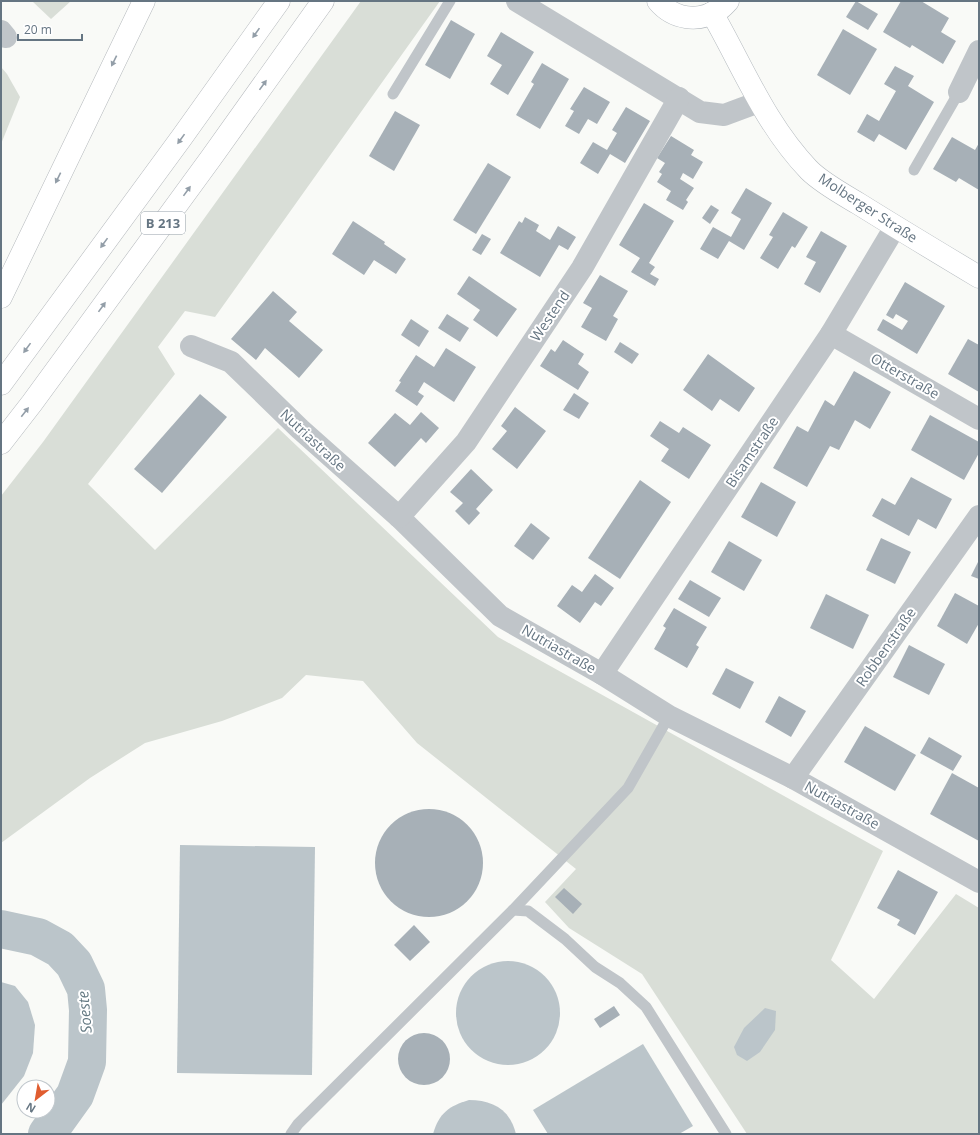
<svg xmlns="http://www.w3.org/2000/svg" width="980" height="1135" font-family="'Open Sans',sans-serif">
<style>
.green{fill:#d9ded7}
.water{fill:#bbc5ca}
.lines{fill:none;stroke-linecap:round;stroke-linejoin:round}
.river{stroke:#bbc5ca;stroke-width:38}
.building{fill:#a7b0b7}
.secondary-casing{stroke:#b3b9be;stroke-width:23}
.highway-casing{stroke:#b4b8bc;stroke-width:23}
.lane{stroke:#c0c5c9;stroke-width:11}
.street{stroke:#c0c5c9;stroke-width:22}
.secondary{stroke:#fff;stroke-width:22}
.highway{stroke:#fff;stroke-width:22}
.oneway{fill:#939ea8}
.labels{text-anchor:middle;stroke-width:4;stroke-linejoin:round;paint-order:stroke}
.shield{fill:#fff;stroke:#939ea8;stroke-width:1}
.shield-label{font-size:13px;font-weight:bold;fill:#657582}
.street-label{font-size:14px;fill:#657582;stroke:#fff}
.water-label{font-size:15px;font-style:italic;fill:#657a83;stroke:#fff}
</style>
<rect width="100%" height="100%" fill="#f9faf7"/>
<g class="green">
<path d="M32 1H71L51 19Z"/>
<path d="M361 1H440L215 317 185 311 158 347 175 374 88 484 155 550 278 428 498 637 883 851 831 960 874 999 956 894 979 908V1134H747L642 974 569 928 545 902 576 869 417 743 363 681 306 675 282 698 222 721 145 743 90 778 1 843V496L43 442Z"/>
<path d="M1 67 7 74 20 97 1 144Z"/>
</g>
<g class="water">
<path d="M180 845 315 847 312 1075 177 1073Z"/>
<circle cx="508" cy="1013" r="52"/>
<path d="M1 982 15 986 28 1002 35 1025 33 1053 24 1076 1 1105Z"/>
<path d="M765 1008 776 1011 775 1030 760 1052 747 1061 737 1055 734 1047 744 1028Z"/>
<path d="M643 1044 693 1126 679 1134H548L533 1110Z"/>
<path d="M469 1100C492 1100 510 1109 516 1134H433C439 1113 449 1106 469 1100Z"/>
</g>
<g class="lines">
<path class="river" d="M1 929 38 937 60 949 74 964 86 989 88 1010 87 1062 75 1095 47 1134"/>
</g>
<g class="building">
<path d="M856 1 878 14 868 30 846 17Z"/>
<path d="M901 1H921L949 18 941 32 956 41 943 64 912 45 910 48 883 32Z"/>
<path d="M451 20 475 34 450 79 425 65Z"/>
<path d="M843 29 877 49 850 95 817 75Z"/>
<path d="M501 32 534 52 508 95 490 84 502 65 487 56Z"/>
<path d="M542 63 569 79 540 129 516 115 534 84 531 82Z"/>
<path d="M895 66 914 76 908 86 934 102 906 150 879 134 874 142 857 132 867 114 879 121 896 91 884 84Z"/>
<path d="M584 87 610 102 597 124 588 119 579 134 565 126 574 111 570 109Z"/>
<path d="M626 107 650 121 625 163 610 154 598 174 580 163 593 142 607 150 617 133 612 130Z"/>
<path d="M395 111 420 125 394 171 369 156Z"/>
<path d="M671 136 694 150 691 155 703 162 693 179 683 173 680 179 694 188 686 200 688 202 683 210 666 200 671 191 657 182 662 174 659 172 665 163 657 158Z"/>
<path d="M952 137 975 150 979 143V190L959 178 956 182 933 169Z"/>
<path d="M488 163 511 177 476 234 453 220Z"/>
<path d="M746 188 772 203 744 250 729 241 718 259 700 249 713 227 731 237 741 219 731 213Z"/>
<path d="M644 203 674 221 649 263 655 267 650 274 659 279 655 286 631 272 640 258 619 245Z"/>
<path d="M711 205 719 210 710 224 702 218Z"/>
<path d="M783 212 808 227 795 248 792 246 778 269 760 258 773 237 769 235Z"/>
<path d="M525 217 539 225 536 231 550 240 558 226 576 237 568 250 559 245 540 277 500 253 519 221 522 223Z"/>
<path d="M353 221 385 242 384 244 406 259 396 274 374 260 364 275 332 254Z"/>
<path d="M821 231 847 246 820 293 804 284 816 262 806 257Z"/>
<path d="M482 234 491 239 481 255 472 250Z"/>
<path d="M600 275 628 291 613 316 618 319 606 341 581 327 592 308 583 303Z"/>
<path d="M469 276 517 309 497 337 473 320 480 310 457 294Z"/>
<path d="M905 282 945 306 917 354 877 330 883 319 902 330 908 321 896 314 893 319 886 315Z"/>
<path d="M273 291 297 312 289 321 323 350 299 378 265 348 256 360 231 339Z"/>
<path d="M447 314 469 328 460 342 438 328Z"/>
<path d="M411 319 429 331 419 347 401 335Z"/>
<path d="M968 339 979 345V392L948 374Z"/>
<path d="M563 340 584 354 578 364 589 372 578 390 540 366 551 349 555 352Z"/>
<path d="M620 342 639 354 632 364 614 352Z"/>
<path d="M446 348 476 367 454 402 424 382 418 392 424 396 417 406 395 391 401 382 399 381 416 355 434 367Z"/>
<path d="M708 354 755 388 739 412 720 399 712 411 683 390Z"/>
<path d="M854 371 891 392 870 429 855 420 839 450 830 446 807 487 773 468 797 426 808 432 825 400 834 406Z"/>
<path d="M574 393 589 403 579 419 563 410Z"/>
<path d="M200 394 227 417 162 493 134 469Z"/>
<path d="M515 407 546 431 517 469 492 449 507 431 501 426Z"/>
<path d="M421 412 439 428 426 443 421 438 395 467 368 443 395 413 410 425Z"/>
<path d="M930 415 979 442V453L964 480 911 450Z"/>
<path d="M660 421 679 433 683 427 711 445 689 479 661 461 669 449 650 436Z"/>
<path d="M471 469 493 490 476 509 480 513 469 525 455 511 463 503 450 492Z"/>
<path d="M911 477 952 499 936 529 918 519 909 536 872 516 882 498 895 505Z"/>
<path d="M640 480 671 502 620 579 588 558Z"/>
<path d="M761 482 796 502 777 537 741 517Z"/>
<path d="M531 523 550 538 533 560 514 546Z"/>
<path d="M881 538 911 552 895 584 866 570Z"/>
<path d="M729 541 762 560 744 591 711 572Z"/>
<path d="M979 560V579L971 576Z"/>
<path d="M595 574 614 588 601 606 595 602 580 623 557 606 572 585 582 592Z"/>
<path d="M690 580 721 598 709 617 678 599Z"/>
<path d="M955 593 979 606V623L967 644 937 626Z"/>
<path d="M826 594 869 615 853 649 810 628Z"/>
<path d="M674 608 707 627 696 645 699 647 687 668 654 649 666 628 663 626Z"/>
<path d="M909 645 945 664 929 695 893 677Z"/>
<path d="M726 668 754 682 740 709 712 694Z"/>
<path d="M779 696 806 711 791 737 765 722Z"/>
<path d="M865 726 916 755 895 791 844 762Z"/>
<path d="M929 737 962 756 953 771 920 753Z"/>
<path d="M952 773 979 788V841L930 814Z"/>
<circle cx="429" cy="863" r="54"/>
<path d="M898 870 938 892 915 935 897 925 900 920 877 908Z"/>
<path d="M564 888 582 904 573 914 555 897Z"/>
<path d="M414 925 430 942 410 961 394 945Z"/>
<path d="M614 1006 620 1015 600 1028 594 1019Z"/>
<circle cx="424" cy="1059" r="26"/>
</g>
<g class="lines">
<defs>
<g id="secondary">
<path d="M658 1C673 19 698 23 718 10 722 8 725 4 728 1"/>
<path d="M712 13C743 67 765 124 809 170 822 183 844 195 859 204 899 229 939 253 979 277"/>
</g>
<g id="highway">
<path d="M1 297 144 1"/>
<path d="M1 384 182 137 279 1"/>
<path d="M1 443 32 403 211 158 323 1"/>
</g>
</defs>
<use href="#secondary" class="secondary-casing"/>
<use href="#highway" class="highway-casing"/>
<g class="lane">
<path d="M393 94 450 1"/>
<path d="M914 170 959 92"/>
<path d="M513 910 628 788 669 716"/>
<path d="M291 1134 298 1124 513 910 528 911 565 939 595 967 620 983 646 1007 726 1134"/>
</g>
<g class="street">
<path d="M517 1 700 112 724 115 759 102"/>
<path d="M1 31 6 37"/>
<path d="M959 92 979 51"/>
<path d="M831 334 979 419"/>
<path d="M191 346 231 362 300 429 399 517 500 616 602 674 669 716 793 778 979 882"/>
<path d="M399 517 466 442 582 268 679 98"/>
<path d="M602 674 831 334 895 227"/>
<path d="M793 778 979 516"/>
</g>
<use href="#secondary" class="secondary"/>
<use href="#highway" class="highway"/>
</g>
<defs><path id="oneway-solid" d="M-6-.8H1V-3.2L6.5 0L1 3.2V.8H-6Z"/></defs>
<g class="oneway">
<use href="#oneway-solid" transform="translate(256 33) rotate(125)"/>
<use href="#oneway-solid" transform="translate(114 61) rotate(116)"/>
<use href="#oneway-solid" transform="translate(263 85) rotate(-54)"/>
<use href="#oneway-solid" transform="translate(181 139) rotate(126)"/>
<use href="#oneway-solid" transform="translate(58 178) rotate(116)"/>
<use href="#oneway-solid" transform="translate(187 191) rotate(-54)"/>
<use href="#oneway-solid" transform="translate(104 243) rotate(126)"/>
<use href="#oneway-solid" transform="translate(102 307) rotate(-54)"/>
<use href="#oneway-solid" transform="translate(27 348) rotate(126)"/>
<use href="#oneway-solid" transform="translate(25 412) rotate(-52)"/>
</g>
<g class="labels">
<rect class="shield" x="141" y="212" width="44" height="22" rx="3"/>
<g class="shield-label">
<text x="163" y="228">B 213</text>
</g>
<g class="street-label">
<text transform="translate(868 208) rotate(33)" y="5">Molberger Straße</text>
<text transform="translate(550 316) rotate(-56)" y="5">Westend</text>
<text transform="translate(905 376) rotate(30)" y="5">Otterstraße</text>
<text transform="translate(313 440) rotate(43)" y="5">Nutriastraße</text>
<text transform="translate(752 452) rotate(-56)" y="5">Bisamstraße</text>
<text transform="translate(886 647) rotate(-55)" y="5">Robbenstraße</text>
<text transform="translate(559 649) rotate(30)" y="5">Nutriastraße</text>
<text transform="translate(842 805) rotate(29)" y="5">Nutriastraße</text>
</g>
<g class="water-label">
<text transform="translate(85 1012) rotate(-95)" y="5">Soeste</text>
</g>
</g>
<rect width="980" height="1135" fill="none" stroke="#657582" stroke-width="4"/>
<g transform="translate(36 1099) rotate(211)"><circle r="19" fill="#ffffff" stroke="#c1c8cd"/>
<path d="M0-3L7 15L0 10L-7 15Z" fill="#e05d30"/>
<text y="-6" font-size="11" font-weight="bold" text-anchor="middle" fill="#657582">N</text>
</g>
<path d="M18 34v6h64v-6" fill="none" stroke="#657582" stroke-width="2"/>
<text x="24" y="34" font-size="12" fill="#657582" stroke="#ffffff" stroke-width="3" paint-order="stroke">20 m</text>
</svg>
